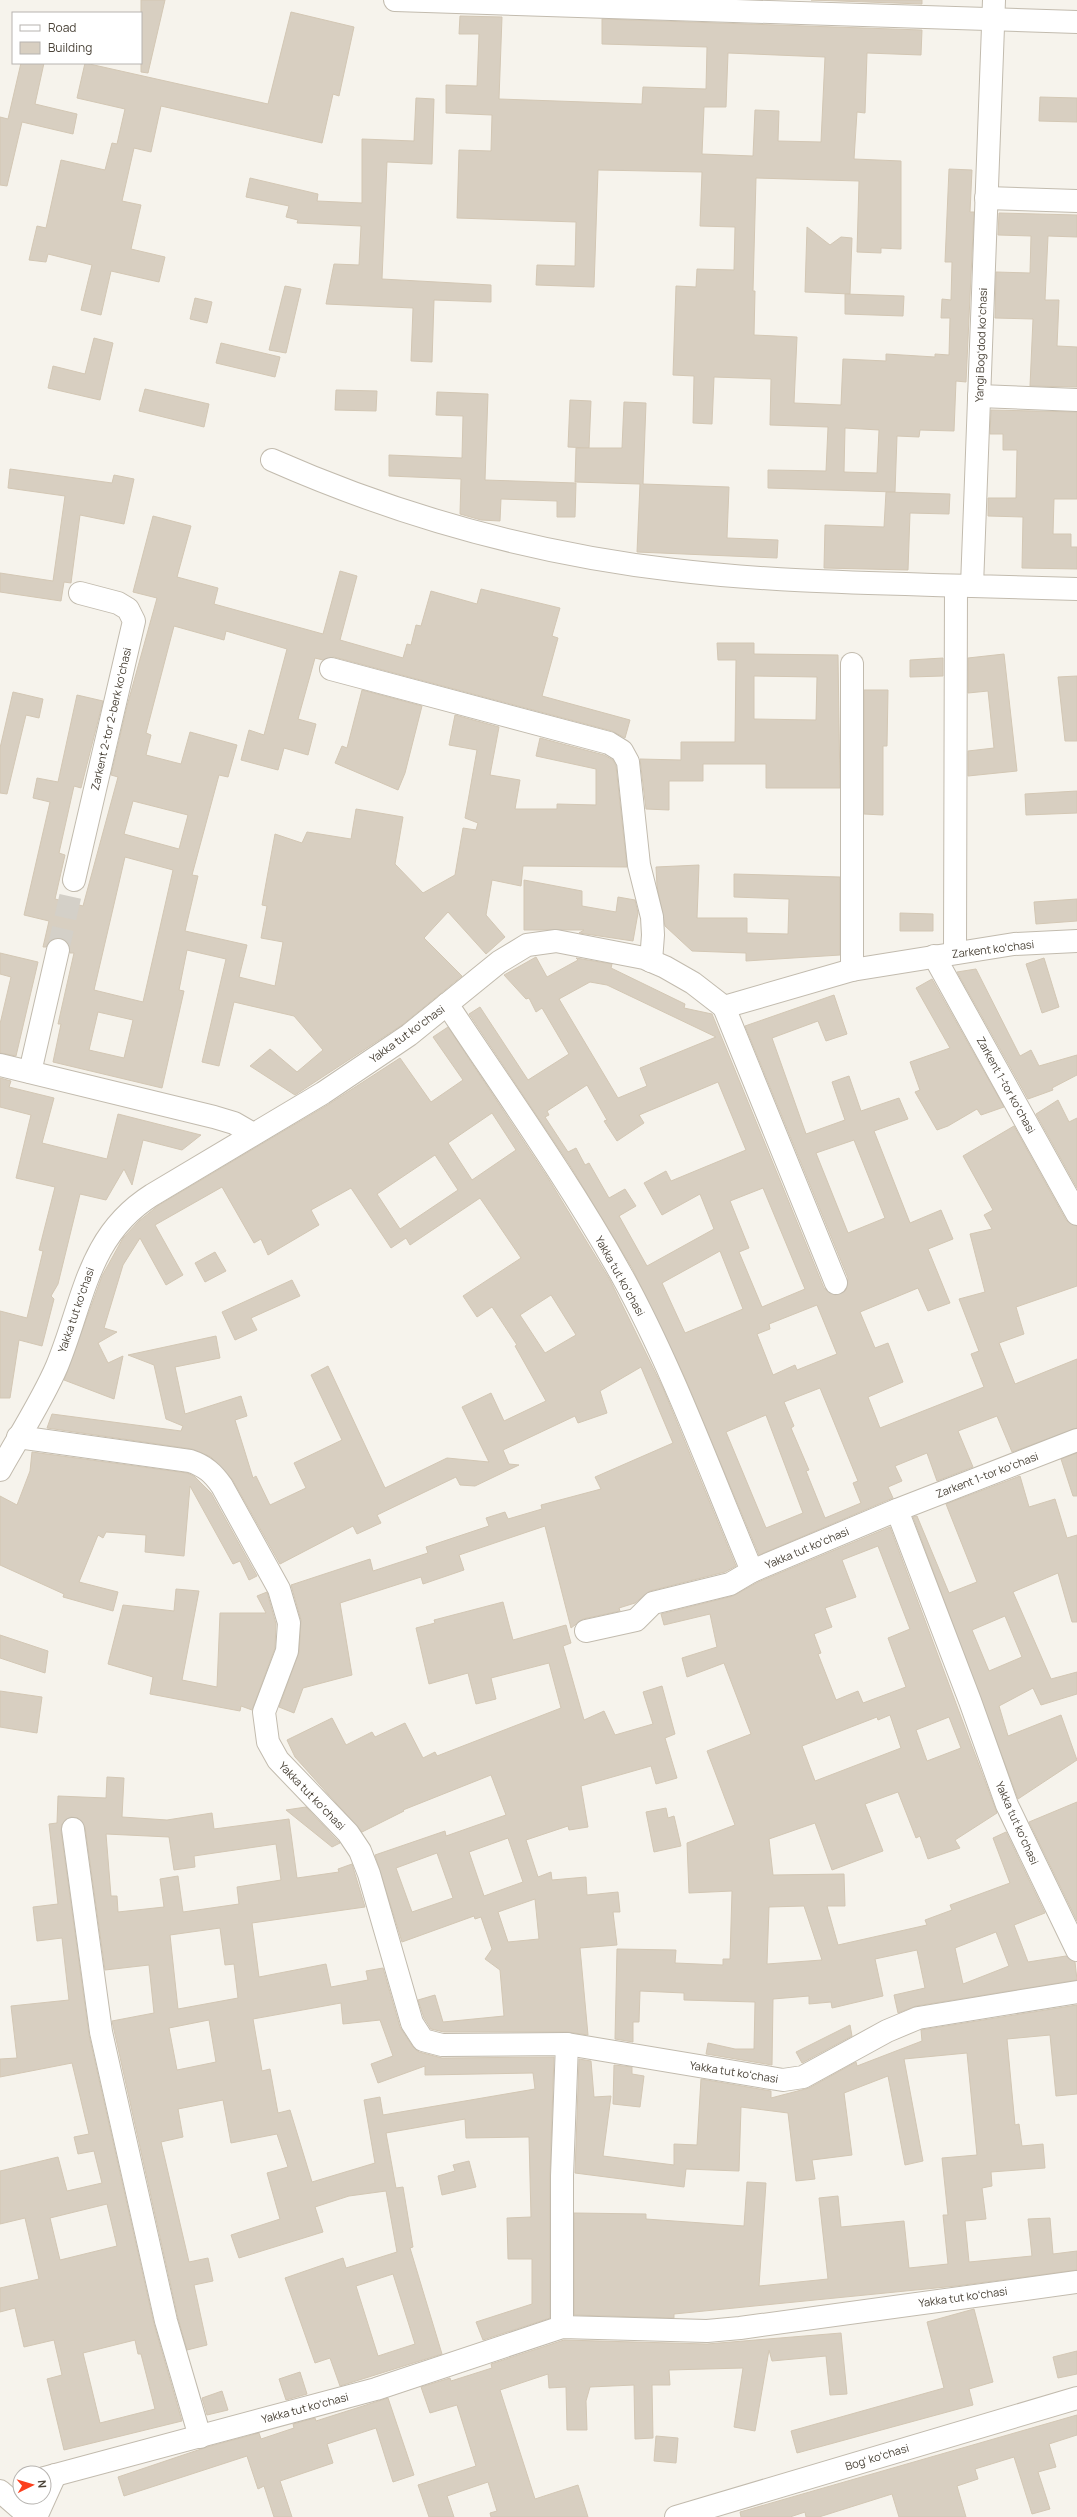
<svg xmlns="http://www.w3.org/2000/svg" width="1077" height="2517" font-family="Manrope,sans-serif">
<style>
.building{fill:#d8cfc1;stroke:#d3c7b4;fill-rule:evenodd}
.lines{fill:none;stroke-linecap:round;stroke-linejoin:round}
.minor-tunnel{stroke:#d4d0c8;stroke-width:22;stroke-dasharray:22 11;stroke-linecap:butt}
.minor-casing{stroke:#c2bbae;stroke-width:24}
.minor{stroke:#fff;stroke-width:22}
.labels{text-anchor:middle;stroke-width:3;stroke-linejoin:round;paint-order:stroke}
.street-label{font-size:11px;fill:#4b4439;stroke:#fff}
</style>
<rect width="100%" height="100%" fill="#f6f3ec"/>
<g class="building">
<path d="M141 0H165L148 73 141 72Z"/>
<path d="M811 0H922V4Z"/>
<path d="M291 12 354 27 339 96 333 94 322 143 161 106 151 152 134 148 122 201 141 205 131 249 165 257 159 282 111 271 101 315 81 310 92 265 48 254 46 262 29 260 37 226 46 228 61 160 105 170 112 143 117 144 125 109 77 98 85 63 268 104Z"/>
<path d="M460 16 502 17 499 99 642 104 643 87 706 89 707 47 602 44V19L922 30 921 55 867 53 865 113 857 112 854 159 901 161V249L881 248V253L857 252 859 181 756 178 753 291H755L754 335 797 337 794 403 841 405 843 359 886 361V354L935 357V354L949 355 950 318H941L942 299 951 300 952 262H945L949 169 972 170 970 212H974L966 382 956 381 954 431 920 430 919 437 897 436 895 492 768 488V470L826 471 828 427 770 425 771 379 714 377 712 424 693 423 694 376 673 375 676 286 696 287 697 269 734 270 735 227 700 226 702 172 598 170 594 287 536 285 537 265 575 266 576 222 457 218 459 150 491 151 492 115 446 113V85L477 86 479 34H459ZM728 53 825 57 821 142 778 141 779 111 755 110 753 156 702 154 704 107H726ZM845 428 879 430 877 473 844 472Z"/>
<path d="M21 63H44L35 104 77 114 73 134 22 122 7 186 0 185V117L8 119Z"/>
<path d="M1040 97 1077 98V122L1039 121Z"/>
<path d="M416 98 434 99 432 164 387 162 382 279 491 285V302L434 300 432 362 411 361 413 308 326 304 334 264 359 265 361 226 297 223 298 220 286 217 289 206 246 197 250 178 318 194 317 201 362 203V139L414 141Z"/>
<path d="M999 213 1077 215V237L1048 236 1045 300H1059L1057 346 1077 347V387L1030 386 1033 319 995 318 996 272 1030 273 1031 236 998 235Z"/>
<path d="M807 227 830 245 841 237 852 238 850 294 805 292Z"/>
<path d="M285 286 301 289 286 353 269 350Z"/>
<path d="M845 294 904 296 903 316 845 314Z"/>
<path d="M195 298 212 302 207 323 190 319Z"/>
<path d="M94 338 113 343 100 400 48 388 53 366 85 374Z"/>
<path d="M221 343 280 357 275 377 216 363Z"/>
<path d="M145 389 209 404 204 427 139 411Z"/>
<path d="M336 390 377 391 376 411 335 410Z"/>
<path d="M437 392 488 394 485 480 576 483 575 517H557V501L501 499 500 521 481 520 460 514 461 479 389 476V455L462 458 463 416 436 415Z"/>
<path d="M570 400 591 401 589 448 568 447Z"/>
<path d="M624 402 646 403 643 484 729 487 727 538 778 540 777 558 637 552 640 484 575 482 576 448H622Z"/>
<path d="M991 410 1077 412V499H1054L1053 534H1071V547H1077V569L1022 568 1023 517 988 516V498H1016L1017 450H1003V434H990Z"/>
<path d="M10 469 112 483 114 475 134 479 124 524 80 515 71 583 64 582 61 601 0 592V573L53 581 65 496 8 488Z"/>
<path d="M886 492 950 494 949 514 910 513 908 570 824 568 825 525 884 527Z"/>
<path d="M153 516 191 526 177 577 218 588 214 604 323 634 340 571 357 576 340 640 403 658 407 644 411 645 416 625 421 626 431 591 477 604 481 589 560 608 552 636 558 638 542 696 630 720 625 738 612 731 334 657 323 660 315 658 298 719 316 724 308 755 284 748 278 770 241 760 249 730 264 735 287 649 226 631 224 640 174 626 146 733 151 735 146 755 181 764 190 732 237 745 228 777 219 775 192 875 198 876 185 931 247 945 239 977 275 986 283 942 261 938 267 906 262 905 275 834 302 843 307 832 351 839 356 809 403 817 395 864 423 893 455 875 463 828 476 830 478 823 465 818 477 750 449 745 455 715 499 727 490 775 520 780 515 809H557V804L596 805V769L536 756 540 738 604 755 613 760 616 766 627 867 523 866 521 886 492 880 486 915 505 937 486 954 448 912 424 938 462 976 402 1025 295 1095 250 1066 270 1049 297 1072 323 1050 294 1016 234 1002 219 1066 202 1062 226 959 187 950 179 990 184 991 162 1088 53 1062 61 1024H58L74 953H70L67 941 60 938H54L46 947H43L49 921 24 915 50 802 33 798 37 778 58 782 77 695 103 701 81 788 74 786 59 853 65 855 55 899 83 906 118 777 111 775 127 706 157 598 133 592ZM133 801 188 815 179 849 124 834ZM125 857 173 870 143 1002 94 990ZM98 1012 133 1020 124 1058 89 1050Z"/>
<path d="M717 643H754V654L838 655 840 788H766V764H703V781H669V810L646 809 640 759 681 760V742H735L736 660H718ZM754 676 817 677 816 720 754 719Z"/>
<path d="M1004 654 1017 771 968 776V751L994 748 988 691 968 693V658Z"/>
<path d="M943 658V676L910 677V660Z"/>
<path d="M1077 676V741H1065L1058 677Z"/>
<path d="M362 690 422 706 405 773 398 790 335 763 342 746 347 748Z"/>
<path d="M864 690H888L887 746H883V815L864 814Z"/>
<path d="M13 692 43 699 39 718 26 715 7 794 0 793V748Z"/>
<path d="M1077 791V813L1026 815 1025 794Z"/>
<path d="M699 865 697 918H747V933L788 934 789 899 734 897V874L840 877V955L746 961V953L692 951 665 926 657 886 656 867Z"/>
<path d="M524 880 582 891V906L616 912 618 897 635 900 638 913 633 941 579 933 584 930H524Z"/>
<path d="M1077 899V921L1036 924 1034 902Z"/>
<path d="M900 913 933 914V931H900Z"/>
<path d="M0 953 38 962 16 1056 0 1053V1024L11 977 0 974Z"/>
<path d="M536 957 547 977 578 960 576 958 612 964 611 968 685 1004 684 1008 712 1014 824 1288 835 1295 846 1290 848 1278 745 1026 834 995 847 1034 826 1041 818 1021 772 1038 806 1134 845 1120 832 1082 849 1076 861 1111 899 1098 908 1119 874 1131 910 1223 941 1210 953 1239 928 1249 950 1303 928 1311 918 1288 860 1312 875 1348 888 1343 903 1382 868 1397 880 1428 984 1387 971 1354 979 1351 959 1299 985 1292 970 1234 992 1229 984 1215 993 1210 963 1156 1014 1126 1066 1220 1077 1226V1286L1016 1307 1024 1334 999 1343 1015 1384 1077 1359V1428L1012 1452 997 1416 958 1431 973 1467 937 1481 927 1453 895 1466 902 1481 888 1487 893 1498 759 1555 685 1378 632 1268 569 1164 469 1014 480 1007 528 1080 569 1054 542 1008 536 1012 529 998 526 999 504 975ZM590 982 607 985 716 1037 640 1068 647 1086 618 1098 559 999ZM718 1082 746 1150 671 1181 666 1171 644 1183 662 1215 700 1194 714 1229 647 1266 619 1216 636 1206 625 1189 609 1198 589 1163 585 1165 576 1148 568 1152 545 1117 549 1115 547 1111 587 1085 607 1120 604 1121 617 1141 644 1123 639 1115ZM854 1140 885 1218 848 1233 816 1153ZM763 1188 805 1289 762 1307 739 1252 749 1248 730 1201ZM720 1251 743 1309 685 1333 662 1283ZM817 1305 837 1354 797 1370 795 1365 773 1375 757 1334 770 1329 769 1324ZM820 1388 858 1481 853 1483 861 1503 825 1518 806 1471 809 1470 791 1428 794 1426 784 1402ZM766 1415 803 1513 766 1528 726 1432Z"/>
<path d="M1044 958 1059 1007 1042 1013 1026 964Z"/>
<path d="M976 969 1020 1056 1031 1050 1039 1066 1077 1055V1075L1052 1088 1053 1090 1028 1099 957 972Z"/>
<path d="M932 979 1004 1107 981 1115 977 1109 948 1126 937 1130 915 1092 920 1090 910 1062 950 1048 916 988Z"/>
<path d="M448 1027 548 1178 610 1280 663 1388 736 1566 725 1572 650 1591 635 1603 619 1608 620 1611 583 1619 571 1628 545 1526 459 1555 464 1570 423 1584 421 1577 340 1603 352 1675 303 1688 294 1713 279 1707 299 1652 301 1620 291 1585 370 1559 373 1571 428 1553 426 1547 489 1526 486 1518 505 1512 508 1519 542 1509 541 1505 601 1489 595 1477 673 1443 641 1367 600 1391 607 1413 578 1423 575 1416 503 1450 509 1464 519 1465 475 1486 460 1485 456 1477 377 1515 381 1523 357 1534 353 1526 280 1564 232 1479 211 1457 192 1449 47 1428 52 1414 181 1431 183 1426 166 1419 154 1365 128 1355 216 1336 220 1358 175 1367 185 1414 241 1396 247 1416 235 1420 253 1478 256 1476 270 1505 306 1488 294 1463 342 1440 311 1375 328 1366 385 1488 447 1458 489 1462 462 1407 491 1393 504 1421 546 1401 515 1346 517 1345 492 1307 477 1317 463 1296 521 1258 480 1198 410 1245 406 1238 391 1248 351 1188 311 1210 319 1225 268 1255 261 1239 254 1243 222 1187 155 1225 183 1275 166 1285 140 1238 123 1265 104 1328 117 1332 98 1343 108 1363 123 1356 114 1399 64 1380 102 1276 123 1238 139 1221 159 1205 329 1104 400 1058 431 1102 463 1080 433 1037ZM492 1113 516 1150 472 1180 448 1143ZM435 1155 458 1190 400 1229 377 1194ZM551 1295 576 1335 545 1353 520 1315Z"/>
<path d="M0 1078 11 1081 9 1087 54 1098 42 1143 107 1159 118 1114 201 1135 182 1150 143 1140 132 1185 124 1169 106 1200 80 1194 58 1284 51 1296 54 1299 42 1346 19 1340 10 1398H0V1311L27 1318 43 1251 39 1250 55 1187 16 1178 31 1115 0 1107Z"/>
<path d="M1058 1100 1069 1122 1077 1118V1188L1036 1114Z"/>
<path d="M215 1252 226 1271 205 1282 195 1263Z"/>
<path d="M292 1280 300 1296 251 1318 257 1330 235 1340 222 1312Z"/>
<path d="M32 1452 187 1473 194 1476 211 1493 257 1576 249 1580 240 1561 233 1564 190 1486 184 1556 145 1552 146 1535 106 1532 103 1538 98 1535 79 1582 118 1592 113 1611 63 1597 64 1594 0 1565V1496L17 1505 30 1471Z"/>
<path d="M1077 1453V1496H1073L1061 1459Z"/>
<path d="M1020 1476 1029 1507 1055 1499 1067 1538 1077 1535V1622H1072L1058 1573 1013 1592 1051 1679 1077 1672V1694L1041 1705 1033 1688 999 1706 1008 1736 1061 1715 1077 1760 1018 1799 913 1517 917 1516 949 1593 977 1582 946 1504ZM1005 1616 1022 1657 989 1671 972 1630Z"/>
<path d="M890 1527 997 1813 955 1840 960 1848 928 1859 920 1836 916 1838 898 1792 865 1804 883 1851 832 1870 815 1823 769 1839 773 1875 844 1874 845 1906H827L838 1945 927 1925 925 1920 952 1910 950 1905 1010 1883 993 1838 1006 1832 1045 1913 1014 1925 1028 1962 1066 1956 1075 1962 1077 1980 916 2006 898 2013 894 1995 925 1988 917 1950 875 1959 883 1996 832 2008 831 2002 809 2004V1996L773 1999 772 2065 706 2054 708 2043 735 2049H754L755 2002 684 2000V1993L640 1991 639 2022H633V2042L615 2039 617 1949 676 1950 675 1963 723 1965V1959H730L732 1891 689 1893 687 1843 735 1825 707 1751 751 1734 724 1663 687 1677 682 1658 717 1647 710 1614 664 1625 661 1614 733 1596 758 1582ZM878 1546 910 1629 888 1638 906 1687 863 1703 858 1691 836 1700 818 1654 821 1653 814 1634 832 1627 825 1608 856 1597 842 1560ZM890 1715 901 1748 815 1781 802 1746 877 1717 878 1720ZM949 1717 961 1748 927 1761 916 1730ZM804 1906 822 1960 767 1964 769 1907ZM996 1932 1009 1966 963 1984 955 1948Z"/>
<path d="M176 1589 199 1591 182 1680 217 1687 220 1613H266L257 1596 267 1592 276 1624 275 1648 252 1710 241 1706 240 1711 150 1694 153 1677 108 1664 123 1605 174 1611Z"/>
<path d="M503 1602 513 1640 566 1625 571 1643 563 1646 584 1720 604 1711 615 1735 653 1724 643 1692 662 1686 675 1734 665 1738 677 1778 656 1784 651 1766 581 1786 588 1827 569 1830 568 1826 526 1840 538 1877 551 1872 552 1880 586 1877 587 1895 618 1892 620 1912H613L617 1945 580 1948 588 2035 567 2032H444L431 2029 424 2018 418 2000 435 1995 443 2022 504 2016 500 1970 485 1959 492 1949 481 1917 475 1919 474 1916 402 1942 375 1855 445 1831 446 1836 506 1815 491 1775 403 1810 404 1811 362 1832 295 1757 287 1740 332 1718 346 1745 372 1732 375 1737 405 1723 423 1758 435 1752 437 1756 561 1708 549 1663 491 1678 496 1699 476 1704 468 1673 429 1684 416 1628 435 1623 434 1620ZM508 1838 523 1882 484 1896 469 1852ZM437 1853 453 1898 412 1912 396 1868ZM535 1899 539 1939 508 1942 498 1912Z"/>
<path d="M0 1635 48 1651 45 1673 0 1658Z"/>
<path d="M0 1691 42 1697 37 1733 0 1727Z"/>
<path d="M107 1777 124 1778 122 1817 167 1820 212 1813 214 1829 289 1819 297 1878 339 1872 338 1869 352 1864 365 1907 252 1923 259 1977 326 1964 331 1987 368 1980 366 1971 383 1968 400 2027 413 2047 419 2052 442 2058 554 2057 550 2176V2318L483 2340 476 2322 532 2304V2259H508L507 2218 531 2217 529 2137 466 2138 465 2119 386 2133 396 2188 403 2187 413 2247 410 2248 442 2354 340 2386 330 2358 315 2363 285 2278 343 2258 346 2268 397 2252 386 2191 349 2196 315 2207 323 2232 239 2258 231 2235 280 2219 267 2173 288 2167 277 2134 231 2143 223 2100 178 2109 183 2137 161 2142 189 2262 208 2258 213 2281 194 2285 207 2345 187 2350 178 2318 112 2021 154 2013 149 1965 105 1970 85 1827 78 1818 71 1817 62 1824 61 1831 89 2035 154 2324 182 2421 64 2450 47 2379 62 2375 54 2340 24 2347 15 2308 0 2312V2288L39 2279 25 2218 0 2224V2171L58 2157 67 2191 102 2183 94 2151 78 2154 74 2137 89 2134 72 2063 0 2077V2059L17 2058 11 2006 69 2000 62 1938 37 1941 33 1907 58 1904 49 1824 57 1823 58 1796 106 1798ZM106 1834 169 1837 174 1870 195 1867 194 1856 276 1844 281 1880 237 1887 239 1904 183 1912 178 1876 160 1879 164 1907 118 1912 117 1896H111ZM220 1928 225 1965 234 1964 238 1998 178 2009 170 1935ZM341 2003 343 2024 380 2020 393 2056 371 2064 378 2083 425 2066V2075L533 2073 535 2089 383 2115 380 2097 364 2100 375 2163 312 2182 290 2110 278 2113 270 2069 262 2071 253 2019ZM209 2020 216 2062 177 2070 169 2028ZM107 2204 117 2246 60 2260 50 2218ZM393 2274 415 2344 378 2356 356 2286ZM135 2340 138 2354H141L155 2409 100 2423 83 2353Z"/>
<path d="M1077 1802V1921L1029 1822Z"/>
<path d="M306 1807 338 1841 340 1843 332 1847 286 1810Z"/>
<path d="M666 1808 668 1818 674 1816 681 1846 654 1852 646 1812Z"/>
<path d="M1077 2005V2094L1056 2096 1050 2035 1007 2039 1015 2125 1019 2124 1022 2146 1043 2144 1045 2168 991 2172 992 2186 982 2188 986 2219 965 2221 969 2262 1032 2256 1028 2219 1050 2218 1053 2254 1077 2251V2270L956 2286 674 2314V2318L574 2315V2213L646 2214V2219L744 2226 747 2182 766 2183 759 2286 828 2279 819 2198 838 2196 841 2227 904 2221 909 2268 948 2264 943 2215H948L942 2158 977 2155 967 2053 904 2059 923 2161 905 2165 888 2076 844 2093 852 2155 812 2160 815 2179 796 2181 788 2113 741 2107 739 2171 686 2169 684 2187 575 2173 579 2059 591 2061 594 2097 611 2096 603 2156 674 2165V2144L697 2145 701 2079 771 2091V2098L809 2088 856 2062 857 2066 922 2041 921 2030Z"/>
<path d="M850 2025 852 2036 802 2063 796 2052Z"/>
<path d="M614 2065 632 2067V2074L644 2076 640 2107 613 2104Z"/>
<path d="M469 2161 476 2187 442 2195 438 2176 455 2171 453 2165Z"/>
<path d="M974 2309 993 2382 969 2389 973 2405 797 2453 791 2431 944 2388 927 2322Z"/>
<path d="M841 2333 847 2394 830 2395 826 2356 772 2361 769 2350 755 2431 734 2427 743 2368 669 2370 670 2385H652L653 2438 635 2439 634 2385 590 2387 586 2401 587 2430H567L566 2387 549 2388 548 2374 500 2390 535 2499 578 2485 588 2517H491L490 2513 497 2511 488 2482 447 2496 454 2517H429L418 2485 476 2466 457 2405 430 2413 421 2387 450 2378 451 2381 492 2368 491 2364 564 2340 707 2344Z"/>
<path d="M1077 2351V2374L1058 2378 1053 2357Z"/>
<path d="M300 2372 307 2394 286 2400 279 2379Z"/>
<path d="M222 2391 228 2410 207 2415 202 2398Z"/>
<path d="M388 2398 414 2475 393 2482 376 2428 327 2444 333 2463 280 2481 292 2517H274L264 2486 258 2489 247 2456 124 2496 118 2477 207 2447 259 2433 261 2439 294 2428 293 2424 315 2418 316 2421Z"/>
<path d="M1077 2415V2435L1049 2444 1056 2467 1038 2472 1050 2509 1032 2514 1014 2457 975 2469 978 2479 957 2486 966 2517H899L892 2494 819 2517H806L805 2512 790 2517H741L740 2512Z"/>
<path d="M656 2436 678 2438 676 2463 654 2461Z"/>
</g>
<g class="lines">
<path class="minor-tunnel" d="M58 950 74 880"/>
<defs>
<g id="minor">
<path d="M395 0 1077 22"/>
<path d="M994 0 972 586 1077 589"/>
<path d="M986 198 1077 201"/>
<path d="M979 396 1077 400"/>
<path d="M272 460C399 516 536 554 674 570 773 582 873 583 972 586"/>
<path d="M852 664V970"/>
<path d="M331 669 609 743 622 751 628 762 639 865 652 917 653 935 651 961"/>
<path d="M74 880 134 621 128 609 118 603 80 593"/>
<path d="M955 953 956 586"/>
<path d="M934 956 1077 1214"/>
<path d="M447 1004C506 1093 569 1181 621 1274 672 1366 711 1474 752 1571L897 1510 1077 1440"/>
<path d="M724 1007 836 1283"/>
<path d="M0 1065 214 1117 234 1123 253 1134"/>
<path d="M30 1072 58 950"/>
<path d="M18 1437 190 1461C205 1466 213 1473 222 1486L279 1589 289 1623 287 1651 264 1712 268 1742 278 1760 348 1833 360 1851 369 1874 412 2023 423 2040 442 2045 567 2044 783 2080 803 2077 887 2031 918 2018 1077 1992"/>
<path d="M0 1470C18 1438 43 1399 57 1366 84 1301 87 1236 152 1195L323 1093 409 1035 499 962 527 945 556 941 644 958 665 967 693 983 724 1007 852 970 1014 944 1077 941"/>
<path d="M897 1510 970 1701 1007 1805 1077 1950"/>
<path d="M586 1631 636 1620 653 1603 730 1584 752 1571"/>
<path d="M73 1829 101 2032 166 2321 200 2437"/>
<path d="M562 2327V2176L567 2044"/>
<path d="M44 2478 376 2389 562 2327 707 2331 740 2328 1077 2282"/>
<path d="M0 2491 30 2517"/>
<path d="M36 2517 55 2475"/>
<path d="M676 2517 1077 2398"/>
</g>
</defs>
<use href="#minor" class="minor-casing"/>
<use href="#minor" class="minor"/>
</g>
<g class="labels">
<g class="street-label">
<text transform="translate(981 345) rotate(-88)" y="4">Yangi Bogʻdod koʻchasi</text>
<text transform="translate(111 719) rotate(-77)" y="4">Zarkent 2-tor 2-berk koʻchasi</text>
<text transform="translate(993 949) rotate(-7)" y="4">Zarkent koʻchasi</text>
<text transform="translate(407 1034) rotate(-36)" y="4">Yakka tut koʻchasi</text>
<text transform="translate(1006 1085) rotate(61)" y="4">Zarkent 1-tor koʻchasi</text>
<text transform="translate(620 1276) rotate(61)" y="4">Yakka tut koʻchasi</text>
<text transform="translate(76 1310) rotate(-71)" y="4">Yakka tut koʻchasi</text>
<text transform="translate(987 1475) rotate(-21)" y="4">Zarkent 1-tor koʻchasi</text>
<text transform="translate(807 1548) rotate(-23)" y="4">Yakka tut koʻchasi</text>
<text transform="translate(312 1796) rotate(46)" y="4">Yakka tut koʻchasi</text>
<text transform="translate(1017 1823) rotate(66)" y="4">Yakka tut koʻchasi</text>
<text transform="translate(734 2072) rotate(9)" y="4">Yakka tut koʻchasi</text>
<text transform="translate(963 2297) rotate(-8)" y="4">Yakka tut koʻchasi</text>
<text transform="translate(305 2408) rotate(-15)" y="4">Yakka tut koʻchasi</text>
<text transform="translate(877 2457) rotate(-17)" y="4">Bogʻ koʻchasi</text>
</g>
</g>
<rect x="12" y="12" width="130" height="52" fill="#ffffff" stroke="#b7b4b0"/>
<rect x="20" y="25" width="20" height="6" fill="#ffffff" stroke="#b7b4b0"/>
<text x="48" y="32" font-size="12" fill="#4b4439">Road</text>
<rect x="20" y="42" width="20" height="12" fill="#d8cfc1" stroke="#b7b4b0"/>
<text x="48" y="52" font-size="12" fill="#4b4439">Building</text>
<g transform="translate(32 2485) rotate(85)"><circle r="19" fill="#ffffff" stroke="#b7b4b0"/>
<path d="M0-3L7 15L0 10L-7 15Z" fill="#fc3f1d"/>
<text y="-6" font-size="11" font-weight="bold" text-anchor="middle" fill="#4b4439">N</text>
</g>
</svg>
